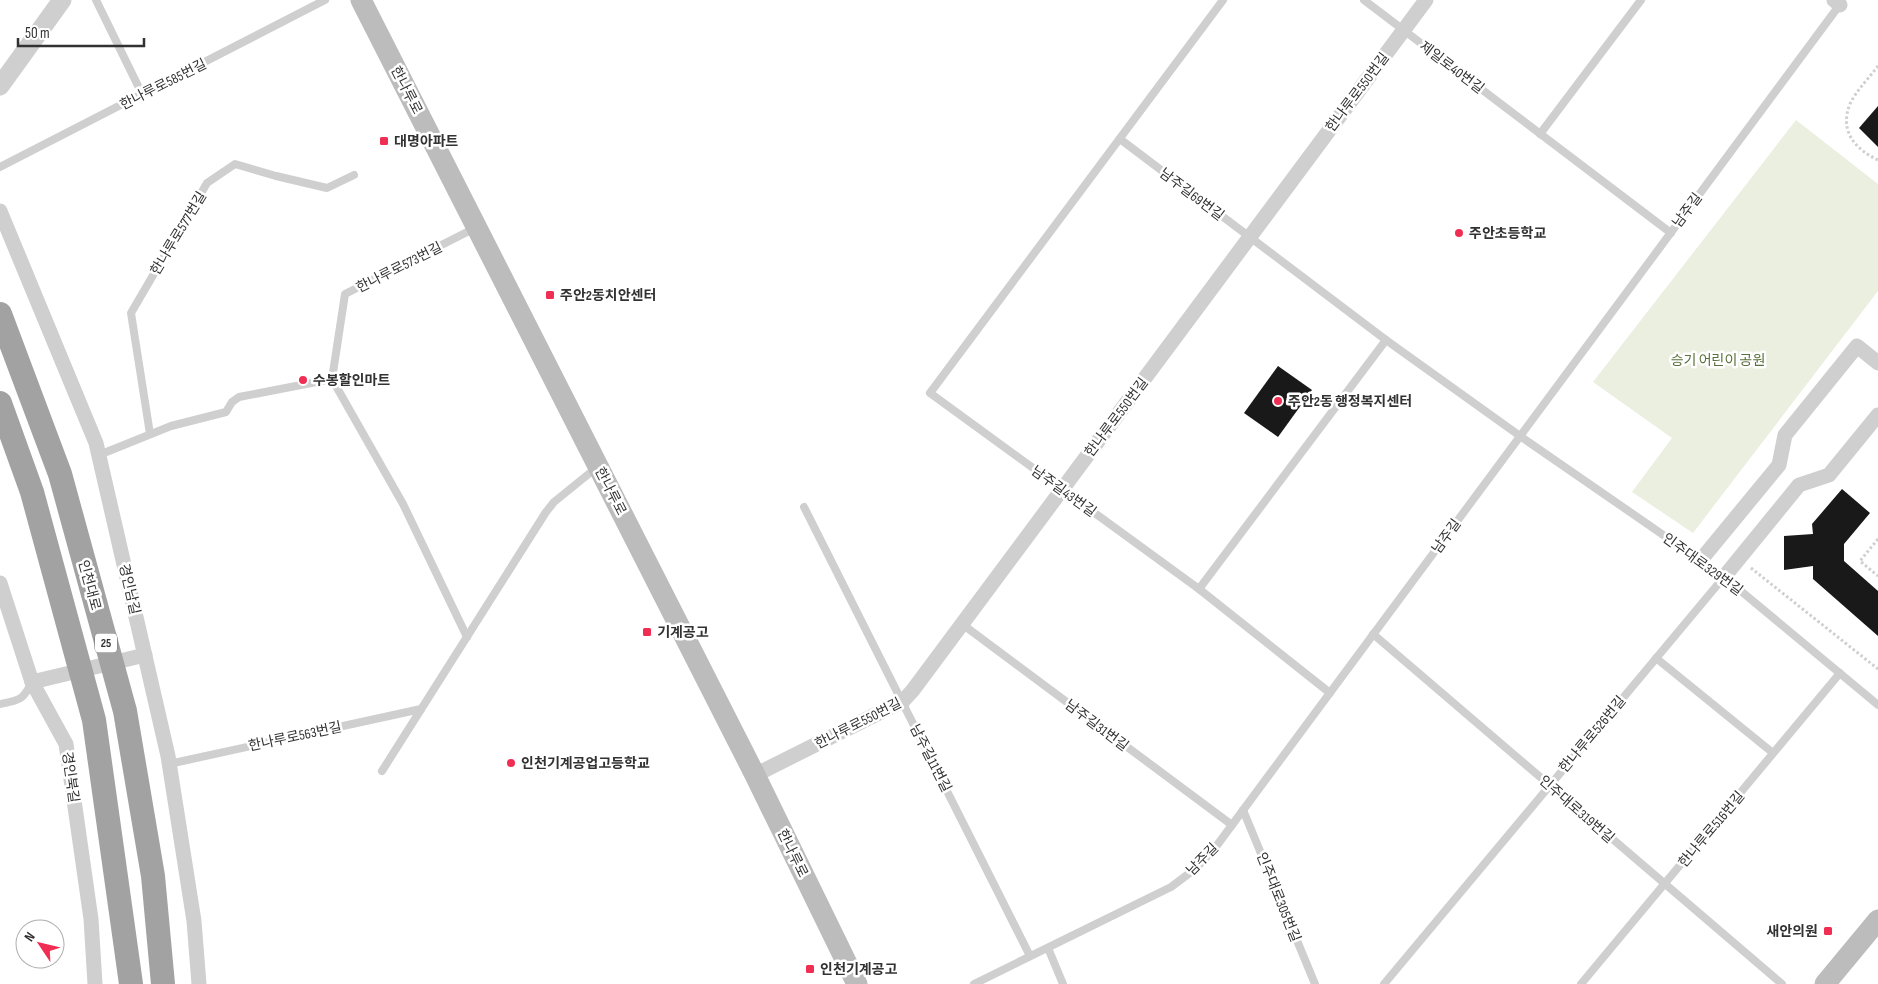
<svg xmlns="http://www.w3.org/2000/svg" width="1878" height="984" font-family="'Sofia Sans Condensed','Noto Sans KR',sans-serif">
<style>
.green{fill:#eaefe0}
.building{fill:#191919}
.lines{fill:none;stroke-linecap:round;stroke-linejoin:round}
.path{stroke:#cfcfcf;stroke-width:3;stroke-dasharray:2.5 2.5;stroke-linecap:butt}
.service{stroke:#cfcfcf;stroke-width:8}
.minor{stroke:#cfcfcf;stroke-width:15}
.tertiary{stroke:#cfcfcf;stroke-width:19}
.secondary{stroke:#bcbcbc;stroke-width:21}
.trunk{stroke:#a2a2a2;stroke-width:24}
.poi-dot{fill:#f02d52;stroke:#fff;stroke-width:2}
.labels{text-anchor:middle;stroke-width:5;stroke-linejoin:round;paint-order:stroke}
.shield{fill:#fff;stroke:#707070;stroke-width:1}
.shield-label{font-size:12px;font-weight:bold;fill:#323232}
.street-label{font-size:14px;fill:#323232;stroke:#fff}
.poi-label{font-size:14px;font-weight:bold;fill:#323232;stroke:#fff;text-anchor:start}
.park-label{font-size:14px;fill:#5b713b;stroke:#fff}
</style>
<rect width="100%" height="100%" fill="#fff"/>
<path class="green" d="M1796 120 1878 184V291L1693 533 1632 492 1672 438 1593 382Z"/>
<g class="building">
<path d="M1878 106V147L1859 128Z"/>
<path d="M1278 366 1312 390 1278 437 1244 413Z"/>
<path d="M1842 489 1870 513 1844 544V561L1878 591V636L1813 579V566L1784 570V536L1813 534 1812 524Z"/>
</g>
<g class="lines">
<g class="path">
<path d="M1878 66C1869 78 1856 91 1850 104 1839 131 1855 149 1878 160"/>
<path d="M1878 539 1860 561 1878 576"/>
<path d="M1751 568 1878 669"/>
</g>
<g class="service">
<path d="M96 0 142 94"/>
<path d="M1223 0 930 393 1199 589 1330 693"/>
<path d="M1364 0 1671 233"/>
<path d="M1540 134 1641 0"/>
<path d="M1120 139 1386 340 1520 436 1724 577 1878 705"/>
<path d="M0 167 325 0"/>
<path d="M150 434 131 313 207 183 235 164 276 176 327 188 354 175"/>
<path d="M99 455 171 426 226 412 232 402 239 397 332 379"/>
<path d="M804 507 1030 956"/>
<path d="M1199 589 1386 340"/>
<path d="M962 624 1232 825"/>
<path d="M1373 634 1782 984"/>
<path d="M467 637 403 504 332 379 345 294 475 228"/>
<path d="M1656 658 1773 753"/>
<path d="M0 704C20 700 23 700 32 682"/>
<path d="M169 764 421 709"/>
<path d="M382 771 546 512 554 502 596 468"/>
<path d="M1243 810 1315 984"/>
<path d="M1048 948 1063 984"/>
<path d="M974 984 1171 887 1195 869 1215 848 1841 3"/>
<path d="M1384 984 1724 577"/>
<path d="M1581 984 1840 673"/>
</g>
<g class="minor">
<path d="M1834 0 1840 5"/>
<path d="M0 211 96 443 168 756 194 921 199 984"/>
<path d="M1700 561 1779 465 1785 435 1857 346 1878 363"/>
<path d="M1724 577 1799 485 1829 475 1878 415"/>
<path d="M0 583 32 682 66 744 91 919 95 984"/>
<path d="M32 682 145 655"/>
<path d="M755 775 903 701 913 690 1426 0"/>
</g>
<path class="tertiary" d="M0 86 62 0"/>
<g class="secondary">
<path d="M361 0 755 775 857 984"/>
<path d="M1825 984 1878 920"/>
</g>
<g class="trunk">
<path d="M0 314 60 474 125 711 153 876 163 984"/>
<path d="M0 403 32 492 94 720 131 984"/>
</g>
</g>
<g class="poi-dot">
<rect x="379" y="136" width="10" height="10" rx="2.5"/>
<circle cx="1459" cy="233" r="5"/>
<rect x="545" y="290" width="10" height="10" rx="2.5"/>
<circle cx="303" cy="380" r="5"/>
<circle cx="1278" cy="401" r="5"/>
<rect x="642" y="627" width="10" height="10" rx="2.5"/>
<circle cx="511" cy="763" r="5"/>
<rect x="1823" y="926" width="10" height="10" rx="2.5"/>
<rect x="805" y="964" width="10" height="10" rx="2.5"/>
</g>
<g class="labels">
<rect class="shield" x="95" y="633.5" width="22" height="19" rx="4"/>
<g class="shield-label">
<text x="106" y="647">25</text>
</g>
<g class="street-label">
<text transform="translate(1452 67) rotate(37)" y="5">제일로40번길</text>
<text transform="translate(163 84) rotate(-27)" y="5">한나루로585번길</text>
<text transform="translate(407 90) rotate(63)" y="5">한나루로</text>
<text transform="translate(1357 92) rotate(-53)" y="5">한나루로550번길</text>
<text transform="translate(1192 194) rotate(37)" y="5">남주길69번길</text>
<text transform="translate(1687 210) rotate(-53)" y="5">남주길</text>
<text transform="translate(178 233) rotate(-59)" y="5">한나루로577번길</text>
<text transform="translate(399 267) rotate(-27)" y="5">한나루로573번길</text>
<text transform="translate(1116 417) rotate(-53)" y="5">한나루로550번길</text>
<text transform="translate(611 491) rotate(63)" y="5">한나루로</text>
<text transform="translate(1064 491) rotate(36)" y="5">남주길43번길</text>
<text transform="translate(1446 536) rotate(-54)" y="5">남주길</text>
<text transform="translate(1703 564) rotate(36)" y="5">인주대로329번길</text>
<text transform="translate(90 585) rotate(75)" y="5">인천대로</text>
<text transform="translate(130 589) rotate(77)" y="5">경인남길</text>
<text transform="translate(858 723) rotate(-27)" y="5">한나루로550번길</text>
<text transform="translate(1097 725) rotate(37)" y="5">남주길31번길</text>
<text transform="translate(1592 734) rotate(-50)" y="5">한나루로526번길</text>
<text transform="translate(295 736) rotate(-12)" y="5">한나루로563번길</text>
<text transform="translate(931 758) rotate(63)" y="5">남주길11번길</text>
<text transform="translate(71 777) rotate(82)" y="5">경인북길</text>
<text transform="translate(1577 809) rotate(41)" y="5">인주대로319번길</text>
<text transform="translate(1711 829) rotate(-50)" y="5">한나루로516번길</text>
<text transform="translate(793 853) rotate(64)" y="5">한나루로</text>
<text transform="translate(1202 859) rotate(-45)" y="5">남주길</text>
<text transform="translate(1279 897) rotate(68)" y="5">인주대로305번길</text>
</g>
<g class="poi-label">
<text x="394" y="146">대명아파트</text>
<text x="1469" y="238">주안초등학교</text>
<text x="560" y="300">주안2동치안센터</text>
<text x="313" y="385">수봉할인마트</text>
<text x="1288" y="406">주안2동 행정복지센터</text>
<text x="657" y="637">기계공고</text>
<text x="521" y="768">인천기계공업고등학교</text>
<text x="1818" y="936" text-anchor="end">새안의원</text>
<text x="820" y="974">인천기계공고</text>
</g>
<g class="park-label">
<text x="1718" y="365">승기 어린이 공원</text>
</g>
</g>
<g transform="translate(40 944) rotate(305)"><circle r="24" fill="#ffffff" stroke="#adadad"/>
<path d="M0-4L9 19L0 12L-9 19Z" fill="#f02d52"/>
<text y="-8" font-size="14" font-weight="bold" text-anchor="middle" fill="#323232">N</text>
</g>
<path d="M18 38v8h126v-8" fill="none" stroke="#323232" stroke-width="2.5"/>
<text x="25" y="38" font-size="15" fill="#323232" stroke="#ffffff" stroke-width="4" paint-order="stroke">50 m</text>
</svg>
